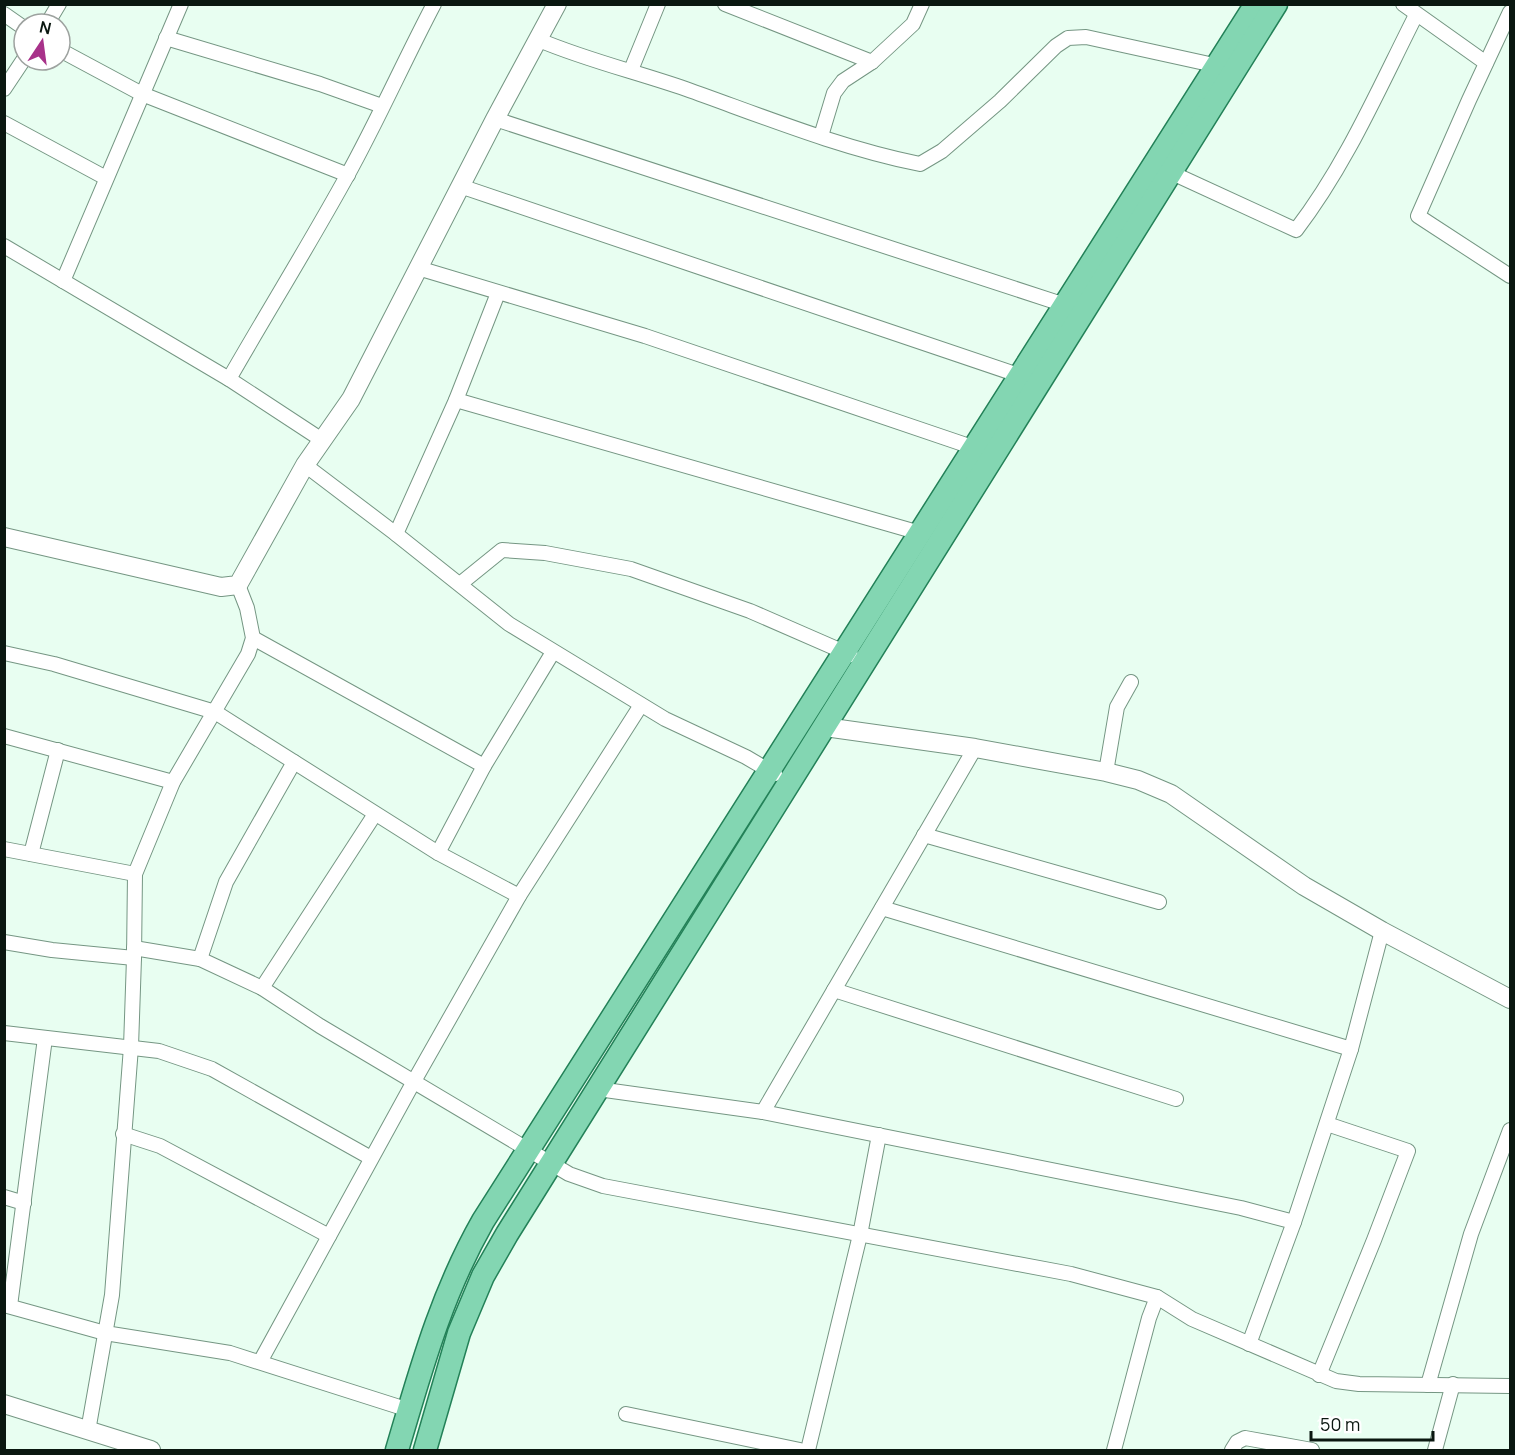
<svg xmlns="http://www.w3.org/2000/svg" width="1515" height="1455" font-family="Manrope,sans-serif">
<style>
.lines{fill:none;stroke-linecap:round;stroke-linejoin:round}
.minor-casing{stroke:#759683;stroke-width:16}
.tertiary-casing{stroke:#759683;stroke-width:20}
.primary-casing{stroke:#238158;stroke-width:25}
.minor{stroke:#fff;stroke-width:14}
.tertiary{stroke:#fff;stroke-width:18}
.primary{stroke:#83d6b2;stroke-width:22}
</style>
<rect width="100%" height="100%" fill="#e8fef1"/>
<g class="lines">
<defs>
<g id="minor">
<path d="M725 4 872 62"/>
<path d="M1403 4 1486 63"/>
<path d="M1510 12 1469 100 1418 216 1510 276"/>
<path d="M4 14 24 28"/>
<path d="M47 24 59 4"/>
<path d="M166 38 320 84 382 106"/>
<path d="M539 40C586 60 637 72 686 89 762 116 840 148 920 164L942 151 1000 101 1056 46 1068 38 1086 37 1223 67"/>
<path d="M60 50 142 94 348 175"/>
<path d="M631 70 658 4"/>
<path d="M4 89 24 59"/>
<path d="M495 119 1065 305"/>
<path d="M4 123 106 178"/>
<path d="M821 136 834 93 843 81 872 62 913 24 922 4"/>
<path d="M1172 173 1296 230C1346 165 1379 88 1416 15"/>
<path d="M460 186 1024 377"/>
<path d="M4 246 229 379C268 311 309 245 347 176 378 120 404 61 434 4"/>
<path d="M418 268 645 336 975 448"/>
<path d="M63 281 181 4"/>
<path d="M229 379 322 440"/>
<path d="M456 400 920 533"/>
<path d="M305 465 396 534 509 624 665 719 746 757 775 774"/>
<path d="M396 534 456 400 498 293"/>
<path d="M460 584 502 550 545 553 631 569 750 611 851 655"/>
<path d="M253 638 484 766"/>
<path d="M4 653 54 664 215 712 438 853 519 896"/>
<path d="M4 736 173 782"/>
<path d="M1106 772 1117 707 1131 682"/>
<path d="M924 835 1159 902"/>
<path d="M4 849 135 874"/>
<path d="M438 853 484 766 553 652"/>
<path d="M31 854 58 750"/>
<path d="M882 908 1351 1049"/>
<path d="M4 942 52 950 134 958"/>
<path d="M134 948 200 959 262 988 320 1026 569 1174 603 1186 1071 1274 1157 1297 1192 1319 1336 1381 1359 1384 1510 1386"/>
<path d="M200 959 226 882 294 762"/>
<path d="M262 988 375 814"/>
<path d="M834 990 1176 1099"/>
<path d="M4 1033 159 1051 212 1069 371 1158"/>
<path d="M598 1089 763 1112 1241 1208 1294 1222"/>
<path d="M763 1112 975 748"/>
<path d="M123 1134 160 1146 329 1236"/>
<path d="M4 1197 24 1203"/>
<path d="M4 1305 105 1333 230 1353 409 1410"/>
<path d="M10 1306 45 1038"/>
<path d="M1249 1344 1294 1222 1351 1049 1382 931"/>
<path d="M260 1362 413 1083 519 896 641 705"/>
<path d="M1319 1375 1374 1240 1408 1151 1327 1124"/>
<path d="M1428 1385 1471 1234 1510 1130"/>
<path d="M626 1414 800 1450"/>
<path d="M88 1431 112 1295 131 1047 134 958 135 874 173 782 248 654 253 638 247 608 238 585"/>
<path d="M808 1450 860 1235 879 1135"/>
<path d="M1114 1450 1149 1318 1157 1297"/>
<path d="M1232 1450 1237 1442 1245 1438 1312 1450"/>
<path d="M1435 1450 1453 1384"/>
</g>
<g id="tertiary">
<path d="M4 537 221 587 238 585 305 465 351 399 495 119 557 4"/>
<path d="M825 727 975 748 1106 772 1138 780 1171 794 1304 886 1382 931 1510 999"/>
<path d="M4 1404 151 1450"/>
</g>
<g id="primary">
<path d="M397 1450C421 1369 441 1295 483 1221L1256 4"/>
<path d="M425 1450 459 1333 483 1276 507 1234 1276 4"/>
</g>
</defs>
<use href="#minor" class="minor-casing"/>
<use href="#tertiary" class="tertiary-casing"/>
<use href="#primary" class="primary-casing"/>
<use href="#minor" class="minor"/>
<use href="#tertiary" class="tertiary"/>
<use href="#primary" class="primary"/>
</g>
<rect width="1515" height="1455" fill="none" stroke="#0a1710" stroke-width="12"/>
<g transform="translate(42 42) rotate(13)"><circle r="28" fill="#ffffff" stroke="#9da29f" stroke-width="1.5"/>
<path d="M0-4.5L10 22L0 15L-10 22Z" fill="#a8328a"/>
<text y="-9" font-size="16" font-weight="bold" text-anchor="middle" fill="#0a1710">N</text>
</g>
<path d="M1311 1431v9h122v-9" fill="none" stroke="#0a1710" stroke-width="3"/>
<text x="1320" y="1431" font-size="18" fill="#0a1710" stroke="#ffffff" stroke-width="4.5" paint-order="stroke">50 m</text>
</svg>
